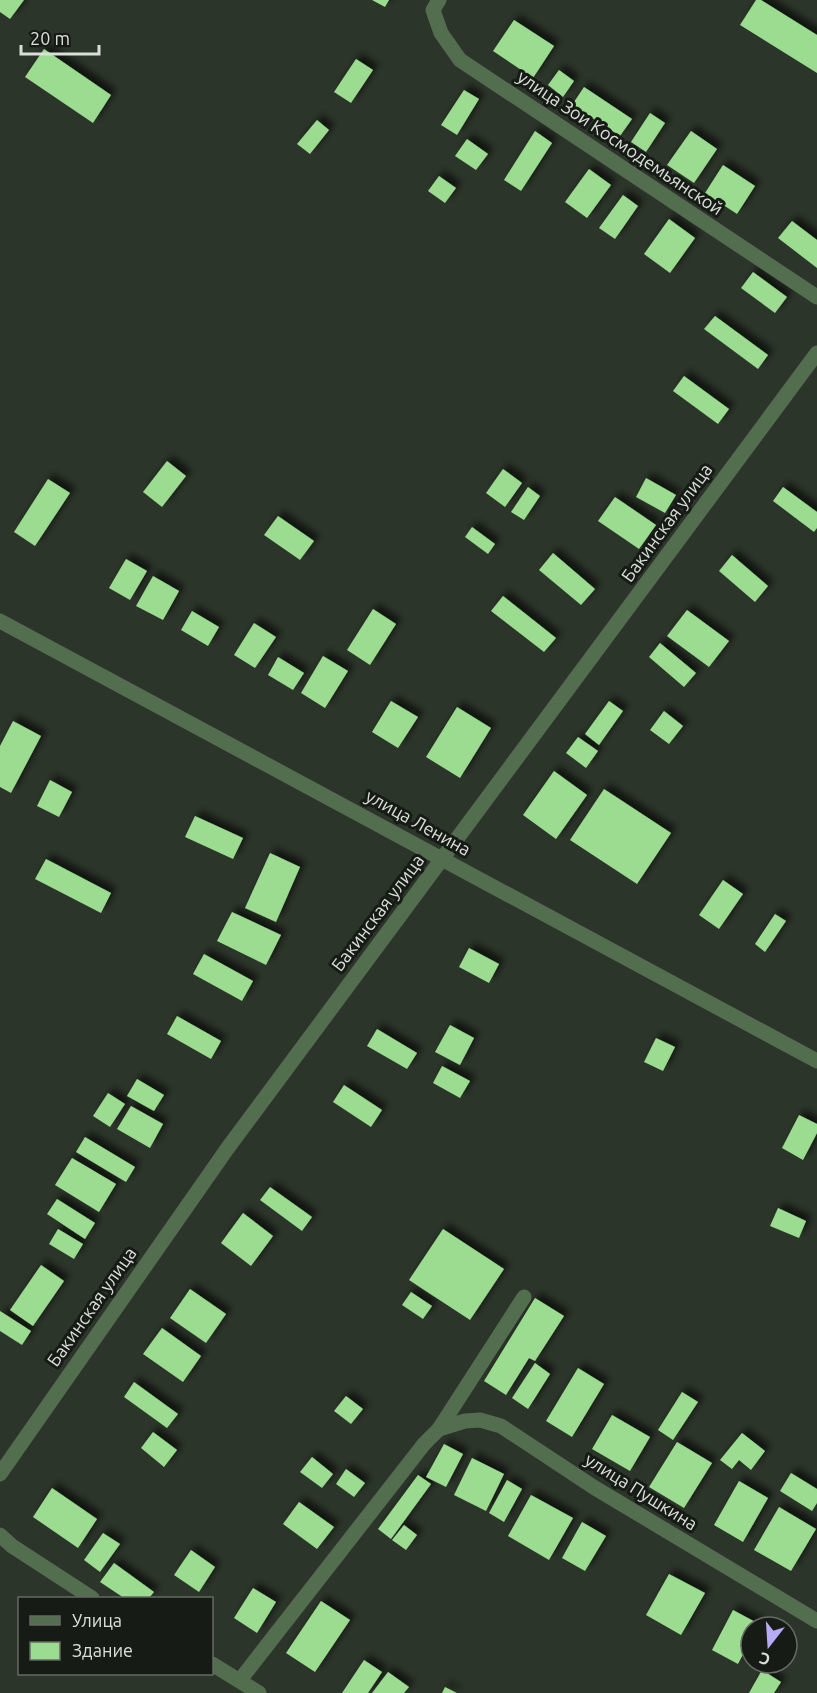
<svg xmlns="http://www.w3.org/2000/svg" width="817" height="1693" font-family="Ubuntu,sans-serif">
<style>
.building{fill:#9bdc90;filter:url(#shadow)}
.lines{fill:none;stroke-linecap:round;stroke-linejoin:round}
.minor{stroke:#536d4f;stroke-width:15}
.tertiary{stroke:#536d4f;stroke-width:15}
.labels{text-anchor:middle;stroke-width:6;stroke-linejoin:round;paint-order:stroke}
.street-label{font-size:18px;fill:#dae0d9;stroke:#171b16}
</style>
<defs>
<filter id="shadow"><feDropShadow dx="5.5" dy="-5.5" stdDeviation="3" flood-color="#0009"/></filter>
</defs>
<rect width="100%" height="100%" fill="#2c352a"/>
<g class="building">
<path d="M0 0H24L10 19 0 12Z"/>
<path d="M372 0H389L385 7Z"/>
<path d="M756 0H761L817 35V73L740 25Z"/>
<path d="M514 20 554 46 533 78 493 51Z"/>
<path d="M44 49 111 95 93 123 25 77Z"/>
<path d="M356 59 373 70 351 103 334 92Z"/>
<path d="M559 70 574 81 563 97 548 85Z"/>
<path d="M584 87 632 119 620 136 572 105Z"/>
<path d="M464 90 479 99 457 135 441 125Z"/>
<path d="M650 113 665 123 646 152 631 142Z"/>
<path d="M317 120 329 130 310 154 297 144Z"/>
<path d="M535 131 552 143 521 191 504 180Z"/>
<path d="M691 131 717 149 694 183 667 165Z"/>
<path d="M467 139 488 154 476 170 455 156Z"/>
<path d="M723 165 755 186 737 214 705 193Z"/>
<path d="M589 169 611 185 587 218 565 202Z"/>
<path d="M439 176 456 188 445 203 428 191Z"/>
<path d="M623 195 638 206 615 239 599 228Z"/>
<path d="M669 219 695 238 670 273 644 254Z"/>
<path d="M792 221 817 240V268L778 238Z"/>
<path d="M753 272 787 297 775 313 741 288Z"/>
<path d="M715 316 768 355 758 369 704 329Z"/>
<path d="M684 376 729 409 718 424 673 391Z"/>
<path d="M167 461 186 476 162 507 143 492Z"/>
<path d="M503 469 522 483 505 507 486 493Z"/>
<path d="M646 478 676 495 665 513 636 497Z"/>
<path d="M48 479 70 493 35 546 14 532Z"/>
<path d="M528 487 540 496 524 520 511 512Z"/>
<path d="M783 487 817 512V528L814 532 773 501Z"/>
<path d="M615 497 656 525 639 549 598 521Z"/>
<path d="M278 516 314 541 300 560 264 535Z"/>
<path d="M472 527 495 544 488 554 465 537Z"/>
<path d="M553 553 595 589 581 605 539 570Z"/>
<path d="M732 555 768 586 755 602 719 571Z"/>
<path d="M126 559 147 571 130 600 109 588Z"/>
<path d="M153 576 179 591 163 620 136 606Z"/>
<path d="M503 596 556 638 544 652 491 611Z"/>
<path d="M373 609 396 624 370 665 347 650Z"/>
<path d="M687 610 729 641 709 667 667 636Z"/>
<path d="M192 611 219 627 208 646 181 630Z"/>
<path d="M254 623 276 637 255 668 234 655Z"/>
<path d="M660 643 696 673 684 687 649 657Z"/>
<path d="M323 656 348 671 325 708 301 693Z"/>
<path d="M278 657 304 673 293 690 268 675Z"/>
<path d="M391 701 418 717 398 748 372 732Z"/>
<path d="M609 701 623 711 599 745 585 734Z"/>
<path d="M457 707 491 728 460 778 426 757Z"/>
<path d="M664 711 683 726 669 744 650 730Z"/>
<path d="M13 721 41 736 11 793 0 787V746Z"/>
<path d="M578 737 598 751 586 768 566 753Z"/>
<path d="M554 771 587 795 556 839 523 815Z"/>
<path d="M50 780 72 792 59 817 37 806Z"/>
<path d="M604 789 671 833 637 884 570 840Z"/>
<path d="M195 816 243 838 233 859 185 837Z"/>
<path d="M270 853 300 867 276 922 245 908Z"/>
<path d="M46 859 111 893 101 913 35 879Z"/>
<path d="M723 880 743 894 719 929 699 915Z"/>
<path d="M232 912 281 935 266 965 217 941Z"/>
<path d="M775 914 786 921 765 952 755 944Z"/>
<path d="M469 948 499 964 489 983 459 967Z"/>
<path d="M204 954 253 981 242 1001 193 974Z"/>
<path d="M177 1016 221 1041 211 1059 167 1034Z"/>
<path d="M450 1025 474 1038 460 1065 435 1052Z"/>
<path d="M377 1029 417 1053 407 1069 367 1046Z"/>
<path d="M656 1038 675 1047 663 1071 644 1062Z"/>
<path d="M442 1066 470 1081 460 1098 433 1083Z"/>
<path d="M137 1079 164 1095 154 1111 127 1096Z"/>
<path d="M344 1085 382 1110 371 1127 333 1102Z"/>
<path d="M108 1093 125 1104 110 1127 93 1116Z"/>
<path d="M131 1106 163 1124 150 1148 117 1129Z"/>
<path d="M799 1115 817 1124V1133L803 1160 782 1148Z"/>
<path d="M85 1137 135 1167 126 1182 76 1152Z"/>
<path d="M72 1158 116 1184 99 1212 55 1185Z"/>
<path d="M270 1187 312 1217 302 1231 260 1200Z"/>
<path d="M57 1199 95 1223 85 1239 47 1214Z"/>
<path d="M778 1208 806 1221 799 1238 770 1226Z"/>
<path d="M243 1213 273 1236 251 1266 221 1243Z"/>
<path d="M58 1229 83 1244 74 1259 49 1244Z"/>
<path d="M443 1229 504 1269 470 1320 409 1280Z"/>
<path d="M41 1265 64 1281 33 1326 10 1310Z"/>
<path d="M190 1289 226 1314 206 1343 170 1318Z"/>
<path d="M411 1292 432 1306 423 1319 402 1305Z"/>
<path d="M535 1298 564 1316 535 1361 529 1358 506 1395 484 1381Z"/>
<path d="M0 1311 31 1331 22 1345 0 1331Z"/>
<path d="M162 1328 201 1356 183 1382 143 1354Z"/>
<path d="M535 1363 550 1374 528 1409 512 1398Z"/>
<path d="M578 1368 604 1384 572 1437 546 1421Z"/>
<path d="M134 1382 178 1414 167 1428 124 1397Z"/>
<path d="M682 1392 698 1402 673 1440 658 1430Z"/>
<path d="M346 1396 363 1409 351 1424 334 1411Z"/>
<path d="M612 1415 650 1437 630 1471 592 1449Z"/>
<path d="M153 1432 177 1450 164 1467 141 1448Z"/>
<path d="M742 1433 765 1451 751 1470 739 1460 732 1469 720 1460Z"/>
<path d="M677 1442 712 1463 684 1508 649 1487Z"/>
<path d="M444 1444 463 1454 446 1487 426 1477Z"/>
<path d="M312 1457 333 1474 322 1488 300 1472Z"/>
<path d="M472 1458 504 1474 486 1511 454 1495Z"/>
<path d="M346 1469 365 1483 354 1497 336 1484Z"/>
<path d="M791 1473 817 1489V1503L812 1511 780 1491Z"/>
<path d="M418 1475 431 1484 391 1539 378 1529Z"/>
<path d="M507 1480 522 1489 504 1522 489 1513Z"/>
<path d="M739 1481 768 1498 743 1542 714 1525Z"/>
<path d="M52 1488 97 1519 78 1548 33 1517Z"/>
<path d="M531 1495 573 1518 549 1560 508 1536Z"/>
<path d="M299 1502 334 1527 317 1549 283 1524Z"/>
<path d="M779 1507 816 1529 791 1571 754 1550Z"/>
<path d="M582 1522 606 1536 585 1571 562 1558Z"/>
<path d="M404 1525 417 1535 406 1550 392 1540Z"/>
<path d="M103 1533 120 1544 100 1572 84 1560Z"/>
<path d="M191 1550 215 1567 199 1592 174 1575Z"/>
<path d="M114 1563 154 1592 149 1598H124L100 1582Z"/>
<path d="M669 1574 705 1593 681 1635 646 1615Z"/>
<path d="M253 1588 276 1602 257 1633 234 1618Z"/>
<path d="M321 1601 350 1620 315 1672 286 1653Z"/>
<path d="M733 1610 759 1624 757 1627H751V1639L738 1664 712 1650Z"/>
<path d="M364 1660 382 1672 368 1693H342Z"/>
<path d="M759 1663H779L774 1671Z"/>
<path d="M762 1670 781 1682 774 1693H749Z"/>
<path d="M388 1672 409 1687 404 1693H372Z"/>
<path d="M445 1687 457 1693H442Z"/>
</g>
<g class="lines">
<g class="minor">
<path d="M439 0 433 10 441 33 460 60 817 297"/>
<path d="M439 1429 465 1421 480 1420 501 1426 595 1488 817 1621"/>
<path d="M0 1474 227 1149 817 353"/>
<path d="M0 1535 12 1546 92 1598"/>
<path d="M212 1664 259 1693"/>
<path d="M240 1680 424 1444 439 1429 524 1297"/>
</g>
<path class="tertiary" d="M0 621 817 1061"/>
</g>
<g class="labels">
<g class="street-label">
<text transform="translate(620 143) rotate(34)" y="6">улица Зои Космодемьянской</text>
<text transform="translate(667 523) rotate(-54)" y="6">Бакинская улица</text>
<text transform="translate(418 823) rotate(29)" y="6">улица Ленина</text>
<text transform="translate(378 913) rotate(-53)" y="6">Бакинская улица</text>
<text transform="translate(92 1307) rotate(-55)" y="6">Бакинская улица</text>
<text transform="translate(641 1492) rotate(32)" y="6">улица Пушкина</text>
</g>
</g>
<rect x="18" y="1597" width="195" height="78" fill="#171b16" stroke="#656a64" stroke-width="1.5"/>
<rect x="30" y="1616" width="30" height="9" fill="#536d4f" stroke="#656a64" stroke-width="1.5"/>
<text x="72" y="1627" font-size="18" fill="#dae0d9">Улица</text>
<rect x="30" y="1642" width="30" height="18" fill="#9bdc90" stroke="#656a64" stroke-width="1.5"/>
<text x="72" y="1657" font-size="18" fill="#dae0d9">Здание</text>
<g transform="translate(769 1645) rotate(197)"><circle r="28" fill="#171b16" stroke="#656a64" stroke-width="1.5"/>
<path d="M0-4.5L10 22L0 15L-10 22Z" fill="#b7abf8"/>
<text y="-9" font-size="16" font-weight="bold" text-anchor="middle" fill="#dae0d9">С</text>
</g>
<path d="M21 45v9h78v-9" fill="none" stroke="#dae0d9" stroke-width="3"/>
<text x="30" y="45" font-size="18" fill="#dae0d9" stroke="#171b16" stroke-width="4.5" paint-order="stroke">20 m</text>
</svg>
